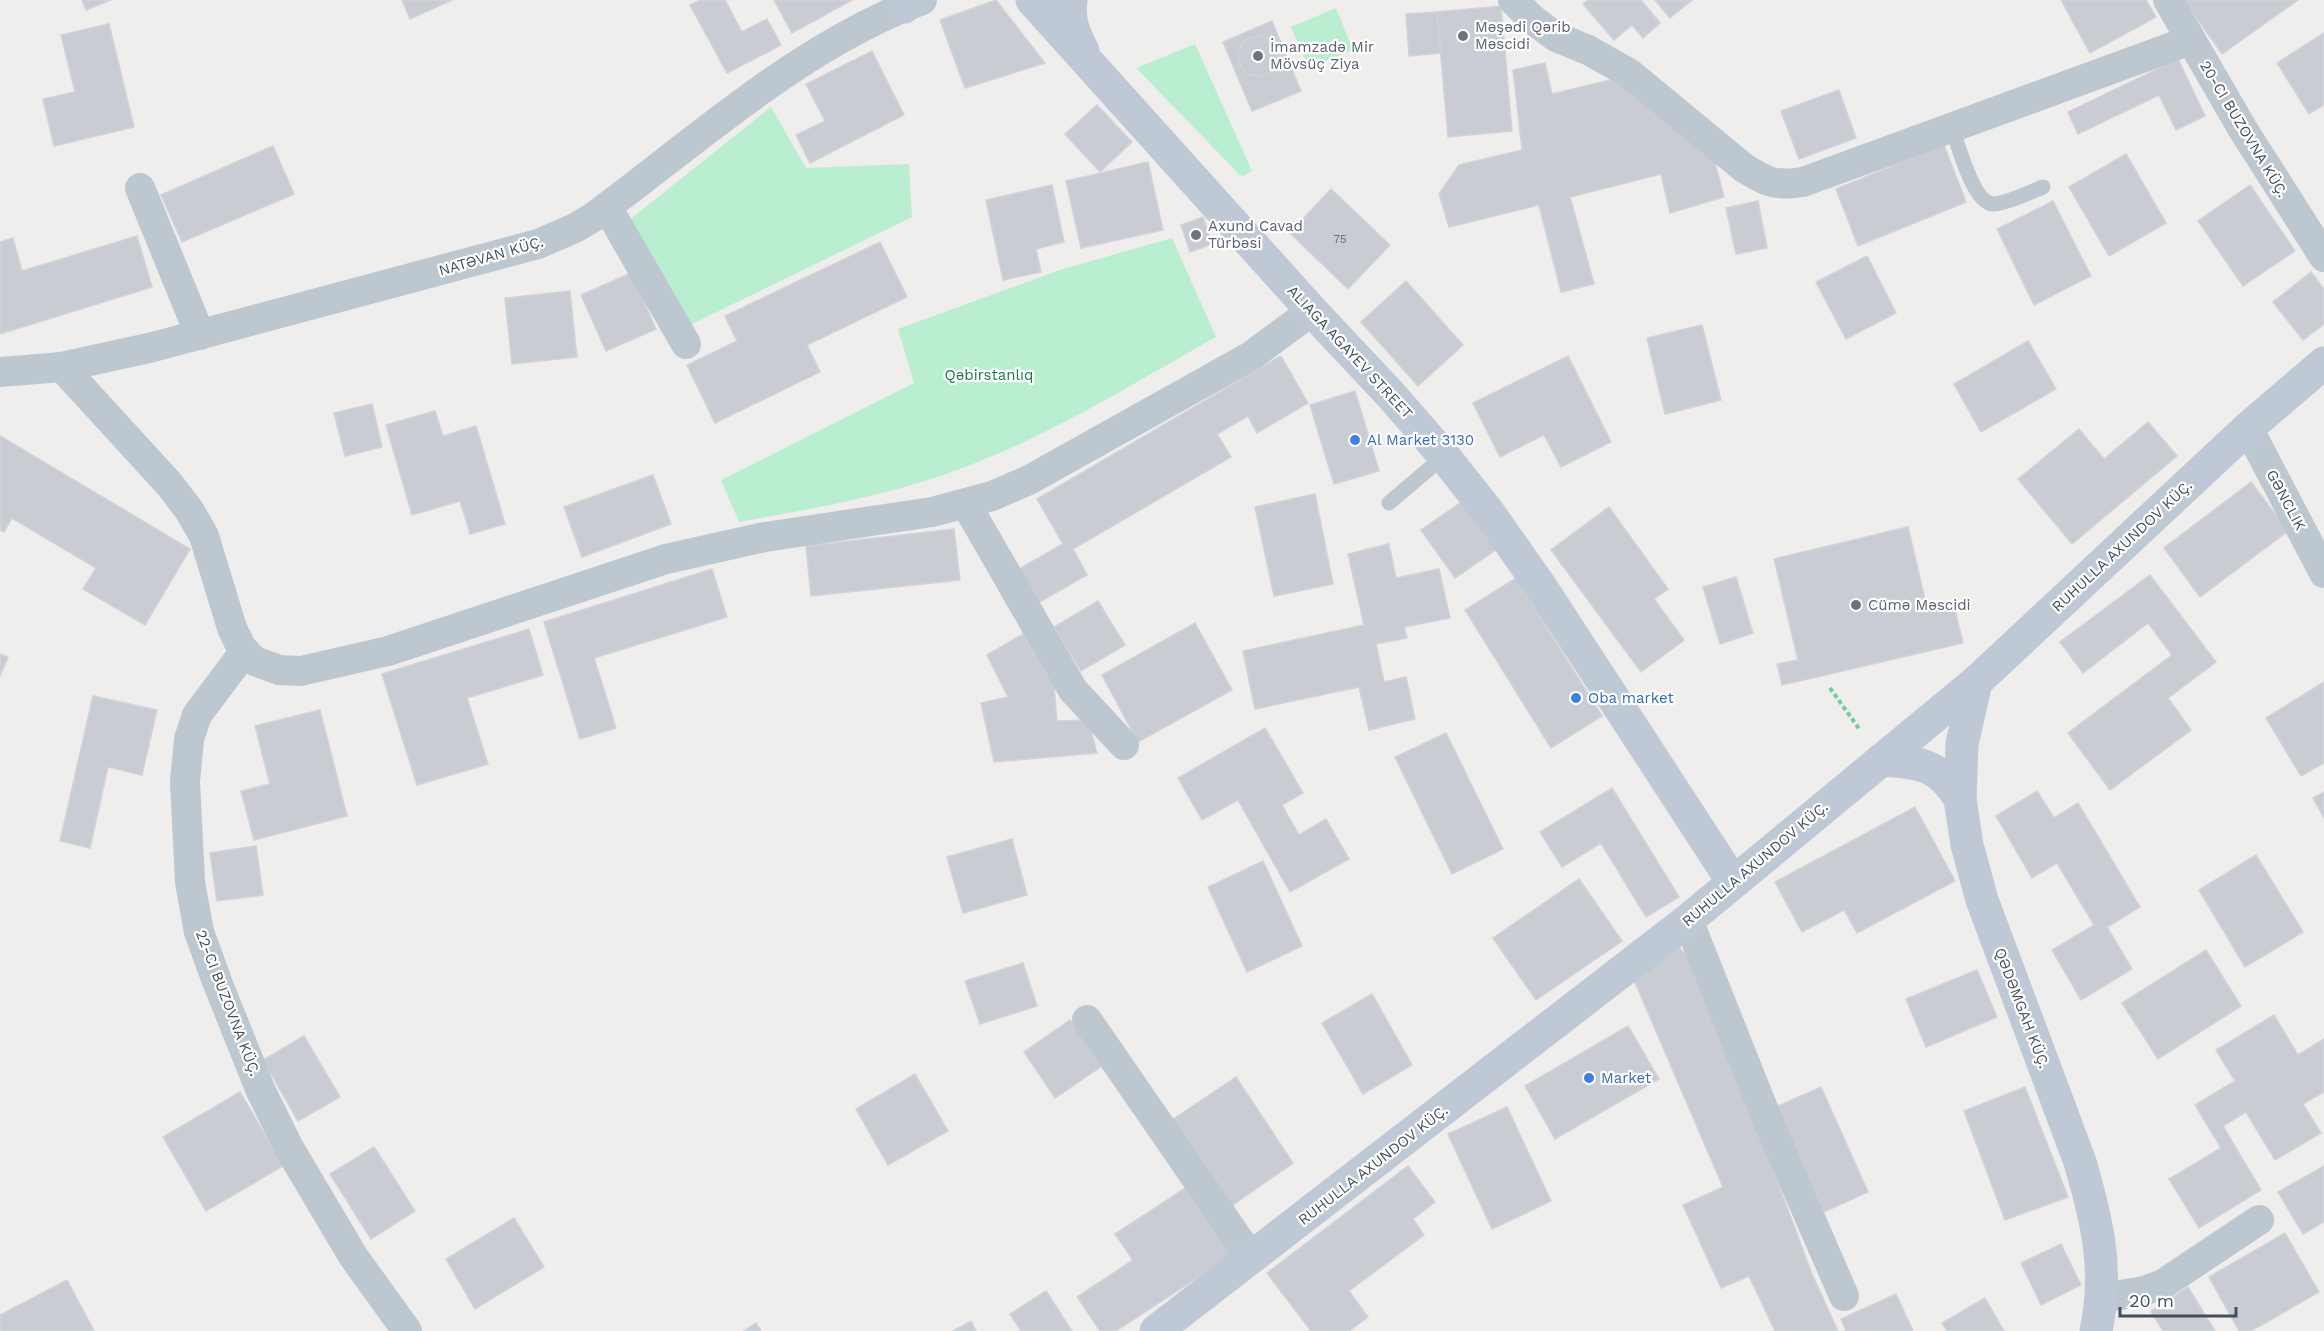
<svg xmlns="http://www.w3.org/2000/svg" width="2324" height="1331" font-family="'Work Sans',sans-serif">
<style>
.green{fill:#baeed0}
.building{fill:#c9ccd2;stroke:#d1d3d9;stroke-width:1.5}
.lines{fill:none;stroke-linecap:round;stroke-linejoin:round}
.path{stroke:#73cca3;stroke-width:4;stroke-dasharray:4.5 3;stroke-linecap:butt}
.lane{stroke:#bdc7cf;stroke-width:15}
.street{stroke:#bdc7cf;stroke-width:30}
.secondary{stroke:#bfc9d6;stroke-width:33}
.worship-dot{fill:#6b7280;stroke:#fff;stroke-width:2}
.shop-dot{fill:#3f7fe0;stroke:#fff;stroke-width:2}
.labels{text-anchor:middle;stroke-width:4.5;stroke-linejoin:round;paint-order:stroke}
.number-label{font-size:12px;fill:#666e78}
.worship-label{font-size:15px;fill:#5b616d;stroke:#fff;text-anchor:start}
.street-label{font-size:15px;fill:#454f5a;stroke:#fff}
.park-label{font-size:15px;fill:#177b4c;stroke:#fff}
.shop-label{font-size:15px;fill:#366cbe;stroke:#fff;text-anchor:start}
</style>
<rect width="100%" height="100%" fill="#f0eded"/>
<g class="green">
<path d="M1336 8 1353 50 1309 68 1291 27Z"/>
<path d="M1195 44 1252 171 1242 177 1136 68Z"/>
<path d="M771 107 806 168 909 164 912 217 690 325 628 221Z"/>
<path d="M1172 238 1216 337C1134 383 1053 434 965 467 892 495 816 508 739 522L721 480 914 383 898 329 1063 269Z"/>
</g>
<g class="building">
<path d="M82 0H111L86 10Z"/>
<path d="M402 0H452L410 19Z"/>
<path d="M700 0H725L742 32 767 19 781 45 727 73 690 5Z"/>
<path d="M774 0H852L792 33Z"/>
<path d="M996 0 1045 63 965 88 940 20Z"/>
<path d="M1588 0H1641L1660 23 1643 38 1632 25 1614 40 1583 4Z"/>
<path d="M1655 0H1692L1670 18Z"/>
<path d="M2061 0H2146L2156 17 2090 53Z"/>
<path d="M2184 0H2298L2222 54Z"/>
<path d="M1501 6 1512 131 1448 137 1437 12Z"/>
<path d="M1437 12 1441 53 1409 56 1406 14Z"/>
<path d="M1272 21 1301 91 1252 111 1223 42Z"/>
<path d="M109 24 134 127 54 146 43 99 75 92 61 35Z"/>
<path d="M2324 33V105L2309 114 2277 63Z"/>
<circle cx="1258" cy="56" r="20"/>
<path d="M872 51 904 115 810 163 796 135 825 121 806 84Z"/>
<path d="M2178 59 2205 116 2176 130 2159 95 2078 134 2068 112Z"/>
<path d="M1545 63 1552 94 1618 78 1714 159 1724 197 1670 213 1661 174 1570 197 1594 284 1561 292 1539 205 1449 227 1439 194 1459 165 1522 150 1513 70Z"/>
<path d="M1839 90 1856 138 1799 159 1781 111Z"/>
<path d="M1097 105 1132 142 1100 172 1065 134Z"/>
<path d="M1944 145 1966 202 1858 246 1836 189Z"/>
<path d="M273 146 294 194 182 242 161 195Z"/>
<path d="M2126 154 2166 223 2109 256 2069 187Z"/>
<path d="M1148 162 1163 230 1081 248 1066 181Z"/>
<path d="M1052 185 1064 242 1036 249 1041 272 1003 280 986 200Z"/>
<path d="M2250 185 2295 251 2243 286 2198 221Z"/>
<path d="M1331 189 1390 245 1348 289 1290 233Z"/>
<path d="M1758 201 1767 248 1736 254 1726 208Z"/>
<path d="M2053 201 2091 276 2034 305 1997 229Z"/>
<path d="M1203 217 1212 244 1190 252 1181 225Z"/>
<path d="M137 236 152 287 0 334V242L13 238 22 271Z"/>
<path d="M880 242 907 297 807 345 820 372 715 423 687 365 737 341 725 316Z"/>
<path d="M1867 256 1896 313 1846 339 1816 282Z"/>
<path d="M2311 272 2324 289V324L2303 340 2273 302Z"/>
<path d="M631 273 656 329 606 351 581 295Z"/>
<path d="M1406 281 1463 345 1418 386 1361 322Z"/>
<path d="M570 291 577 357 512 364 505 298Z"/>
<path d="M1702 325 1721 400 1665 414 1647 338Z"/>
<path d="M2028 341 2056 389 1981 432 1954 384Z"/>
<path d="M1281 356 1308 403 1257 433 1248 416 1217 434 1231 457 1073 549 1087 575 1036 604 1017 570 1063 544 1037 499Z"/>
<path d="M1568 356 1611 442 1561 467 1544 435 1500 457 1473 403Z"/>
<path d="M1355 391 1379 471 1334 484 1310 405Z"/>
<path d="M372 404 382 447 345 456 334 413Z"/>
<path d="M435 411 443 436 476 426 505 524 470 534 460 501 412 515 386 425Z"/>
<path d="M2148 422 2177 456 2072 544 2018 479 2079 429 2104 459Z"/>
<path d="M0 436 190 549 145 625 83 589 96 568 12 518 4 532 0 530Z"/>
<path d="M653 475 671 524 582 557 564 507Z"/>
<path d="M2251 482 2288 531 2200 597 2164 548Z"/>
<path d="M1315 494 1333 584 1274 596 1255 507Z"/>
<path d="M1463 501 1497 549 1455 578 1421 530Z"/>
<path d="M1609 507 1668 589 1654 599 1684 640 1641 672 1551 550Z"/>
<path d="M1908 527 1927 608 1953 602 1963 643 1782 685 1777 664 1798 660 1774 559Z"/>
<path d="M954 529 960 580 811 596 806 546Z"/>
<path d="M1389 544 1396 578 1439 569 1450 618 1404 627 1407 638 1376 644 1384 682 1406 677 1415 719 1369 730 1359 687 1255 709 1243 651 1364 625 1348 554Z"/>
<path d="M712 569 727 617 594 658 616 728 580 739 544 622Z"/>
<path d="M2150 575 2216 662 2168 698 2191 730 2110 790 2068 733 2172 655 2148 623 2083 673 2060 642Z"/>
<path d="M1736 577 1753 633 1720 644 1703 587Z"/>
<path d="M1516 578 1602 716 1551 748 1465 610Z"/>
<path d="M1098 601 1125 645 1081 671 1054 627Z"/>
<path d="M1195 623 1232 690 1138 742 1102 675Z"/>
<path d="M529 629 543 675 467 698 488 764 417 785 382 674Z"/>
<path d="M1023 634 1054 686 1057 721 1088 720 1097 753 994 762 981 703 1008 697 987 655Z"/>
<path d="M0 654 8 657 0 676Z"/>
<path d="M2324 682V763L2301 776 2266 718Z"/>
<path d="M93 696 157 710 142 775 108 767 90 848 60 841Z"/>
<path d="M320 710 347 816 254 840 241 791 270 784 255 726Z"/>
<path d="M1265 728 1303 793 1282 805 1299 835 1326 819 1349 859 1290 892 1238 800 1202 820 1178 778Z"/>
<path d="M1446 733 1503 849 1452 874 1395 757Z"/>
<path d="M1612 788 1679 897 1646 917 1601 843 1562 867 1540 832Z"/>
<path d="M2037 791 2054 818 2078 803 2140 907 2107 927 2132 969 2081 1000 2052 950 2094 925 2057 863 2032 878 1996 816Z"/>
<path d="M2324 792V818L2313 798Z"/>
<path d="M1915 807 1955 881 1857 933 1844 910 1802 932 1775 882Z"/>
<path d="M1012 839 1027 895 963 913 947 857Z"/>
<path d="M256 846 263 895 217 901 210 853Z"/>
<path d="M2256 855 2303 932 2245 967 2199 890Z"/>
<path d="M1263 861 1302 946 1247 972 1208 887Z"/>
<path d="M1579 879 1622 941 1536 1000 1493 938Z"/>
<path d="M1678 946 1697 967 1812 1274 1838 1331H1775L1749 1276 1721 1288 1683 1205 1723 1187 1634 980Z"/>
<path d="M2206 950 2241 1006 2158 1059 2122 1003Z"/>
<path d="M1023 963 1037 1006 980 1024 965 981Z"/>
<path d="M1977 970 1997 1017 1926 1047 1906 999Z"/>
<path d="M1372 994 1412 1065 1363 1094 1322 1023Z"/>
<path d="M2274 1015 2298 1055 2324 1039V1092L2303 1104 2321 1133 2275 1160 2246 1112 2223 1126 2261 1190 2199 1228 2169 1179 2221 1148 2195 1105 2235 1081 2216 1050Z"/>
<path d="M1070 1020 1102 1066 1055 1098 1024 1052Z"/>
<path d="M1628 1026 1659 1079 1555 1139 1525 1086Z"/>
<path d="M304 1036 340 1097 298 1121 263 1060Z"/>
<path d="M915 1074 948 1131 888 1165 856 1109Z"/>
<path d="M1236 1077 1293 1163 1230 1207 1172 1120Z"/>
<path d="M1821 1087 1868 1192 1824 1212 1776 1107Z"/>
<path d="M2025 1087 2068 1197 2005 1220 1964 1111Z"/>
<path d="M240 1092 283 1166 206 1211 163 1137Z"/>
<path d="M1507 1107 1551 1201 1492 1229 1448 1134Z"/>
<path d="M374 1147 415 1211 371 1239 330 1174Z"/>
<path d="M1408 1166 1435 1202 1413 1219 1424 1235 1349 1291 1368 1317 1349 1331H1311L1267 1273Z"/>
<path d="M2324 1166V1222L2303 1234 2278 1192Z"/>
<path d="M1187 1187 1232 1255 1116 1331H1100L1077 1297 1133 1260 1115 1234Z"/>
<path d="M514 1218 544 1267 475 1309 446 1259Z"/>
<path d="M2285 1233 2319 1292 2251 1331H2239L2209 1277Z"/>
<path d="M2061 1244 2081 1285 2041 1305 2021 1263Z"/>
<path d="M67 1280 94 1331H1L0 1315Z"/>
<path d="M2188 1287 2215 1331H2163L2151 1311Z"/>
<path d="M1046 1291 1072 1331H1021L1010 1314Z"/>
<path d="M1896 1294 1913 1331H1846L1841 1319Z"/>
<path d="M1985 1298 2004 1331H1947L1942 1323Z"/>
<path d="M971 1321 976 1331H953Z"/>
<path d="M756 1323 761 1331H744Z"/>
</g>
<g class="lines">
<path class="path" d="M1830 688 1860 730"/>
<g class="lane">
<path d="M1952 127C1958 145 1973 203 1993 204 2006 204 2031 192 2043 187"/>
<path d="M1389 503 1444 456"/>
</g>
<g class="street">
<path d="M1513 0 1532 19 1556 37 1588 50 1629 73 1744 168C1769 183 1774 186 1803 182L2191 40"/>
<path d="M2168 0 2242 128 2324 257"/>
<path d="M140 188 200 335"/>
<path d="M607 207 686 344"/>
<path d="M62 367 170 485 189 510 204 536 232 628 242 649 255 661 279 670 301 671 388 651 666 559 765 537 932 512 992 496 1029 480 1251 356 1312 311"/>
<path d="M0 372 62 367 153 347 538 244 575 228 592 218C698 140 798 47 922 0"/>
<path d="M2248 428 2324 573"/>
<path d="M966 504 1073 690 1124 745"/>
<path d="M245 651 197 715 189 739 185 782 190 882 199 932 218 984 260 1089 289 1148 353 1256 407 1331"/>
<path d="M1688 920 1770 1126 1844 1296"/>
<path d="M1087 1020 1252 1259"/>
<path d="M2102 1298 2144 1291 2163 1284 2259 1220"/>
</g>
<g class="secondary">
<path d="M1032 0 1312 311 1391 395 1444 456 1489 513 1541 587 1733 882"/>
<path d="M1071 0C1068 19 1074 34 1083 51"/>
<path d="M904 7 912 0"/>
<path d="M1976 682 1962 744 1960 799 1967 845 1982 900 2080 1162C2097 1220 2109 1270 2096 1331"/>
<path d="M1881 760C1920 763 1938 763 1960 799"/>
<path d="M1156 1331 1688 920 1976 682 2248 428 2324 363"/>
</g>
</g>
<g class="worship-dot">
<circle cx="1463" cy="36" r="6"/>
<circle cx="1258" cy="56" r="6"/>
<circle cx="1196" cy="235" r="6"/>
<circle cx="1856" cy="605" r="6"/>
</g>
<g class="shop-dot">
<circle cx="1355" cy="440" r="6"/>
<circle cx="1576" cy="698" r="6"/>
<circle cx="1589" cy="1078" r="6"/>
</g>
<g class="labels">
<g class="number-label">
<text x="1340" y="243">75</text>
</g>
<g class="worship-label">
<text x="1475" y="32">Məşədi Qərib<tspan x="1475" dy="17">Məscidi</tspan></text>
<text x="1270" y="52">İmamzadə Mir<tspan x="1270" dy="17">Mövsüç Ziya</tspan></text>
<text x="1208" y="231">Axund Cavad<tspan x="1208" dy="17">Türbəsi</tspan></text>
<text x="1868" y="610">Cümə Məscidi</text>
</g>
<g class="street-label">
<text transform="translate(2244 129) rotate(59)" y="5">20-CI BUZOVNA KÜÇ.</text>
<text transform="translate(491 256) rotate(-16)" y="5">NATƏVAN KÜÇ.</text>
<text transform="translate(1350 352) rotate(47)" y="5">ALIAGA AGAYEV STREET</text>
<text transform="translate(2286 500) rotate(62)" y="5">GƏNCLIK</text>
<text transform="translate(2122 546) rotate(-43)" y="5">RUHULLA AXUNDOV KÜÇ.</text>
<text transform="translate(1755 864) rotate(-40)" y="5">RUHULLA AXUNDOV KÜÇ.</text>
<text transform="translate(228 1003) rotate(69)" y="5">22-CI BUZOVNA KÜÇ.</text>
<text transform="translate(2022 1008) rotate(69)" y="5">QƏDƏMGAH KÜÇ.</text>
<text transform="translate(1373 1165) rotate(-38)" y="5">RUHULLA AXUNDOV KÜÇ.</text>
</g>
<g class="park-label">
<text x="989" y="380">Qəbirstanlıq</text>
</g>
<g class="shop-label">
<text x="1367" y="445">Al Market 3130</text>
<text x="1588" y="703">Oba market</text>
<text x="1601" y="1083">Market</text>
</g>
</g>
<path d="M2120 1307v9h116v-9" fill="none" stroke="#454f5a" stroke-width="3"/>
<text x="2129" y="1307" font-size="18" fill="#454f5a" stroke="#ffffff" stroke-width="4.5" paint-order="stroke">20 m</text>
</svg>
